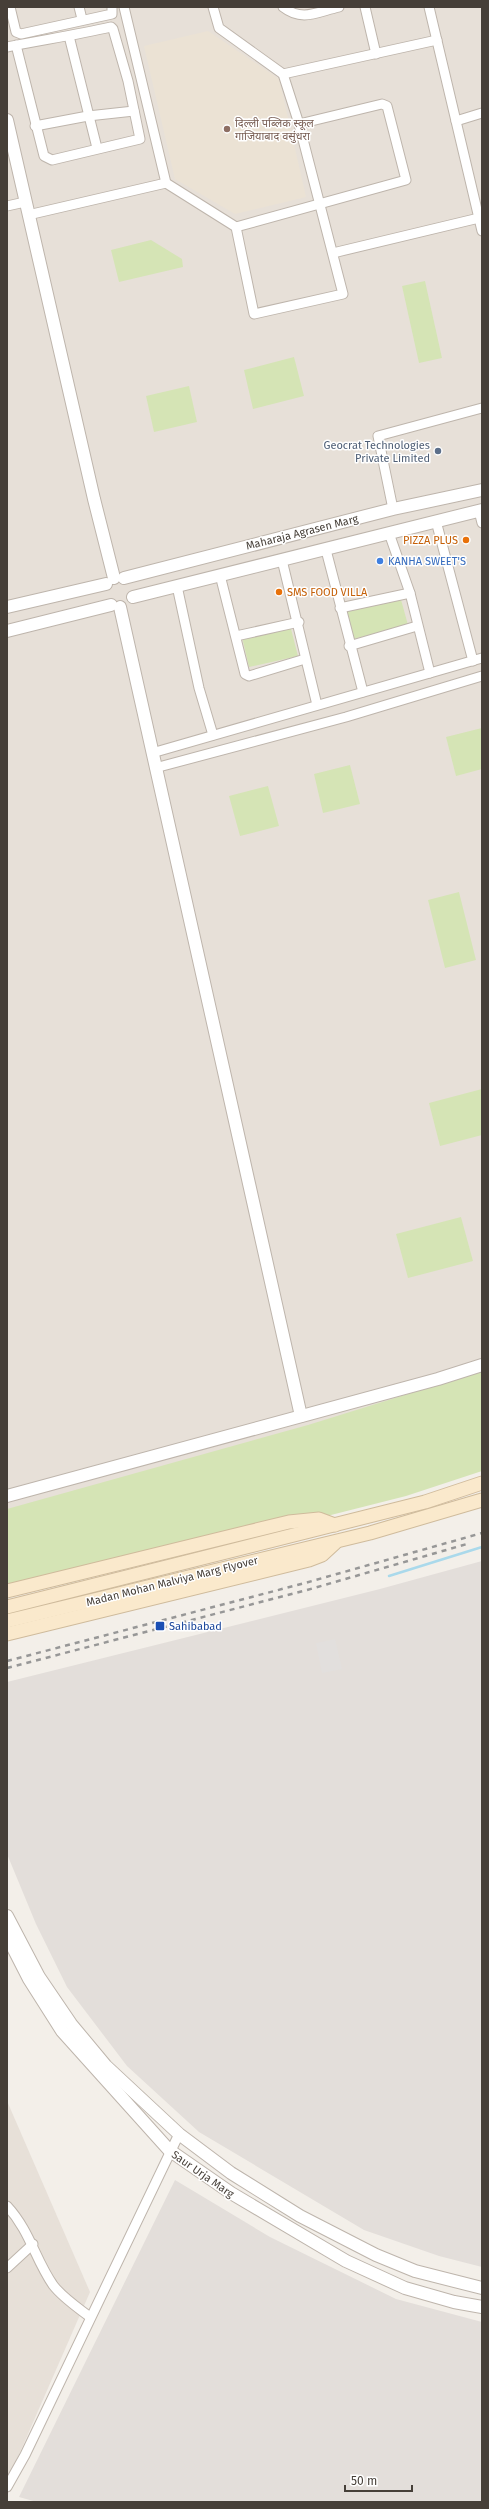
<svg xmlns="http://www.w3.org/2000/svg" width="489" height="2509" font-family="'Fira Sans','Noto Sans Devanagari',sans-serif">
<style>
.residential{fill:#e7e0d8}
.industrial{fill:#e3deda}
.education{fill:#ebe2d4}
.green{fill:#d5e4b5}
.parking{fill:#e2dfdd}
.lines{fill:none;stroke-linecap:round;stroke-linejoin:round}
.stream{stroke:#aad9eb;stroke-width:2.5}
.minor-casing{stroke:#beb5ac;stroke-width:11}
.tertiary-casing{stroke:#beb5ac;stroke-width:14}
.secondary-casing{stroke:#cfbb9c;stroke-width:15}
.minor{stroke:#fff;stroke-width:9}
.tertiary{stroke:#fff;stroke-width:12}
.secondary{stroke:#fae9cc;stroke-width:13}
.rail{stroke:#979797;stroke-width:2.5;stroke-dasharray:5 5;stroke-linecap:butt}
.education-dot{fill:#8d6e63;stroke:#fff;stroke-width:1.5}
.service-dot{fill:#5c6f8a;stroke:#fff;stroke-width:1.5}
.food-dot{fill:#e8710a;stroke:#fff;stroke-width:1.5}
.shop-dot{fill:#3f7fe0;stroke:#fff;stroke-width:1.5}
.transit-dot{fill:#1a4fb4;stroke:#fff;stroke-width:1.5}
.labels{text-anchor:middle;stroke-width:3;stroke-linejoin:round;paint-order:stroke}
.education-label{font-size:11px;fill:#785e54;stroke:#fff;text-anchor:start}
.service-label{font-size:11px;fill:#4e5e75;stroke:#fff;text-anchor:end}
.street-label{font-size:11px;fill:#463f38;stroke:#fff}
.food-label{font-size:11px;fill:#c56008;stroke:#fff;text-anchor:end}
.shop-label{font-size:11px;fill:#366cbe;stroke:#fff;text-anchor:start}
.transit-label{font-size:11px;fill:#164399;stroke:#fff;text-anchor:start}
</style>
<rect width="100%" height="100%" fill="#f3efe9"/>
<g class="residential">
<path d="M7 7H482V1413L7 1554Z"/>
<path d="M7 2101 90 2292 7 2482Z"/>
</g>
<g class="industrial">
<path d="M482 1561V2267L439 2256 364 2230 199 2132 127 2066 67 1987 36 1924 7 1854V1682L380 1589Z"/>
<path d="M175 2180 270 2237 396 2299 482 2322V2502H37L19 2497Z"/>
</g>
<path class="education" d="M208 31 279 79 306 197 235 214 175 179 144 46Z"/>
<g class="green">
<path d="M151 240 182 259 183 267 119 282 111 250Z"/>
<path d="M425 281 442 358 419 363 402 286Z"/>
<path d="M294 357 304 396 253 409 244 370Z"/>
<path d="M189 386 197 422 154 432 146 396Z"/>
<path d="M400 596 408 625 349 640 341 611Z"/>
<path d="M290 625 298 656 249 667 242 637Z"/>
<path d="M482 728V769L456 776 446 737Z"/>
<path d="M350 765 360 804 323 813 314 774Z"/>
<path d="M268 786 279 826 240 836 229 796Z"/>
<path d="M459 892 476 960 445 968 428 900Z"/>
<path d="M482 1089V1135L440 1146 429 1103Z"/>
<path d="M461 1217 473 1261 408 1278 396 1234Z"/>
<path d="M482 1371V1471L406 1496 7 1597V1509L308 1425Z"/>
</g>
<path class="parking" d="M335 1639 342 1669 322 1673 316 1643Z"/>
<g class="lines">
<path class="stream" d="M389 1576 482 1547"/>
<defs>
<g id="minor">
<path d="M10 7 16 32 21 34 112 14V7"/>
<path d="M79 7 82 19"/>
<path d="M124 7 166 183 236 227 254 314 343 294 299 124 283 74 219 28 213 7"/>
<path d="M283 7C302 22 317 12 339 7"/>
<path d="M365 7 376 54"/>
<path d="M429 7 482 231"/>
<path d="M69 36 97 148"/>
<path d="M7 47C42 40 76 35 111 27L113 29 128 81 140 139 52 160 44 156 16 45"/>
<path d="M283 74 437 40"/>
<path d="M456 121 482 113"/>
<path d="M35 126 88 116 134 111"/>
<path d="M7 206 25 202"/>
<path d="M28 215 166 183"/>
<path d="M236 227 406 180 387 106 382 104 299 124"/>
<path d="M333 253 479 218"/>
<path d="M393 509 378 436 482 408"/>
<path d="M479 511 482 523"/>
<path d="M436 521 473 661"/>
<path d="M389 533 410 593 430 673"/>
<path d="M326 550 363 692"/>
<path d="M282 560 317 705"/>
<path d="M220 575 245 674 249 676 305 659"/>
<path d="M177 586 199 688 213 735"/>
<path d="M340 608 410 593"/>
<path d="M236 636 299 622"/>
<path d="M349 646 417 626"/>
<path d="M152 753 482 658"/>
<path d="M155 768 346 717 482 676"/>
<path d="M7 2206C30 2231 35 2259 53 2285 63 2298 77 2307 90 2317"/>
<path d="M7 2268 33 2244"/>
<path d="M7 2487 25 2455 179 2134"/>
</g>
<g id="tertiary">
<path d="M7 120 94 499 114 578"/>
<path d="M124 578 393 509 482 490"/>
<path d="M133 597 482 510"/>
<path d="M7 607 106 584"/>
<path d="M120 607 301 1416"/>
<path d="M7 631 111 605"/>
<path d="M7 1496 438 1379 482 1365"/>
<path d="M7 1916 39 1977 71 2024 106 2066 179 2134 231 2173 300 2216 376 2255 415 2271 482 2288"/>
<path d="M7 1936 29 1979 62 2031 169 2150 231 2193 346 2261 405 2288 454 2302 482 2307"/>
</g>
<g id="secondary">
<path d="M7 1591 289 1522 319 1519 335 1525"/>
<path d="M7 1607 425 1502 482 1483"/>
<path d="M7 1621 370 1533 482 1500"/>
<path d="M7 1634 309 1560 322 1555 335 1543"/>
</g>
</defs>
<use href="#minor" class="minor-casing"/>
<use href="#tertiary" class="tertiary-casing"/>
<use href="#secondary" class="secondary-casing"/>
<use href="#minor" class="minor"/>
<use href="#tertiary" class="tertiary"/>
<use href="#secondary" class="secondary"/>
<g class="rail">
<path d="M7 1661 305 1583 482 1533"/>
<path d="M7 1668 307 1590 467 1544"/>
</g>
</g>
<circle class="education-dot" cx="227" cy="129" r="4"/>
<circle class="service-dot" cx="438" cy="451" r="4"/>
<g class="food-dot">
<circle cx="466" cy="540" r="4"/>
<circle cx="279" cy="592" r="4"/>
</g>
<circle class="shop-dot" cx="380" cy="561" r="4"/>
<rect class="transit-dot" x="155" y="1621" width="10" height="10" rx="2"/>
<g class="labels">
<g class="education-label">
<text x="235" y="127">दिल्ली पब्लिक स्कूल<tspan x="235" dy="13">गाजियाबाद वसुंधरा</tspan></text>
</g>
<g class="service-label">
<text x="430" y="449">Geocrat Technologies<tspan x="430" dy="13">Private Limited</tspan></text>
</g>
<g class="street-label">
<text transform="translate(302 532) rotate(-14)" y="4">Maharaja Agrasen Marg</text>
<text transform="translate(172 1581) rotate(-14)" y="4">Madan Mohan Malviya Marg Flyover</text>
<text transform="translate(203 2174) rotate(35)" y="4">Saur Urja Marg</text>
</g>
<g class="food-label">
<text x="458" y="544">PIZZA PLUS</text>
<text x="287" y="596" text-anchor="start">SMS FOOD VILLA</text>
</g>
<g class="shop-label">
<text x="388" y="565">KANHA SWEET'S</text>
</g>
<g class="transit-label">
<text x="169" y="1630">Sahibabad</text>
</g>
</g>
<rect width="489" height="2509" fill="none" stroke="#463f38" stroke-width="16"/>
<path d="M345 2485v6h67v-6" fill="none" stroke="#463f38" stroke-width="2"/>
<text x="351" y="2485" font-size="12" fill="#463f38" stroke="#ffffff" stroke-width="3" paint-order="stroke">50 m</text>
</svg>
